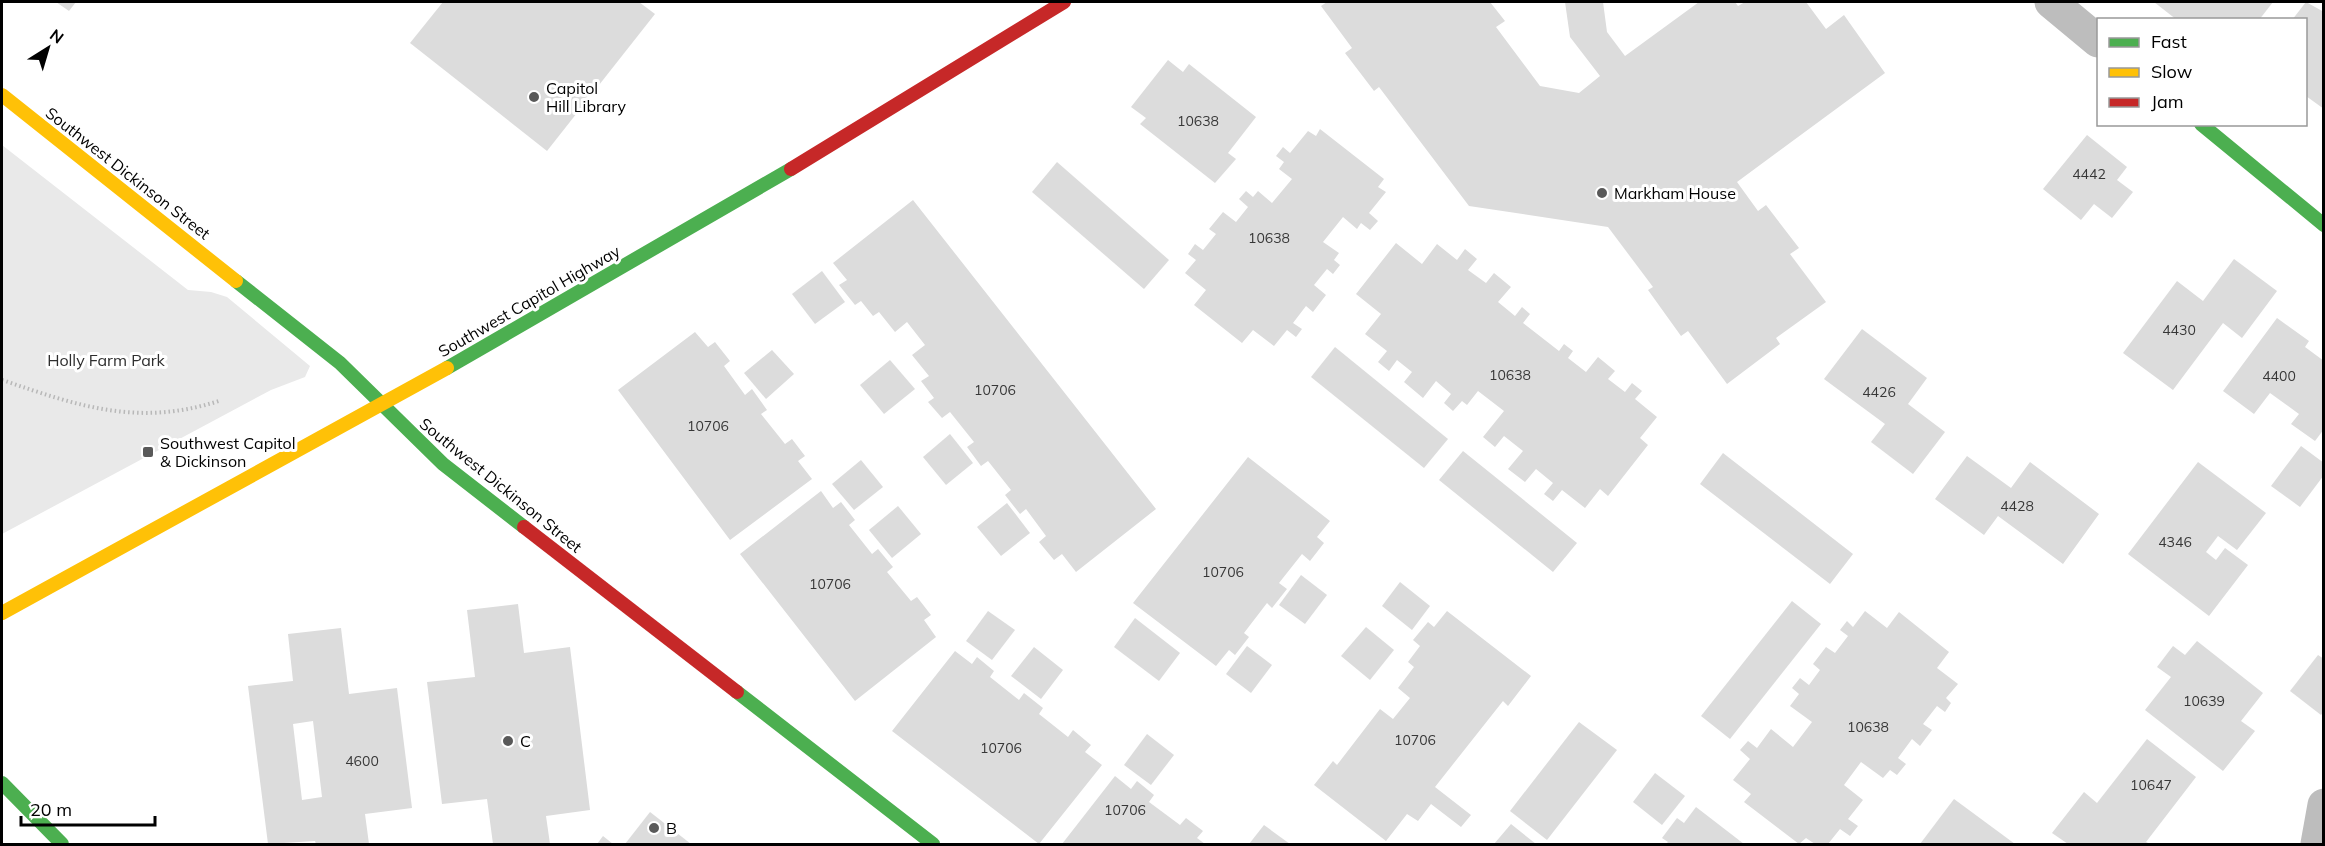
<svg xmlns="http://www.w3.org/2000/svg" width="2325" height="846" font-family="Mulish,sans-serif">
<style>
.green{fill:#e9e9e9}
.building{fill:#dcdcdc;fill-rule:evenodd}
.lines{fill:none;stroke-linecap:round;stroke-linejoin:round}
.path{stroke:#b8b8b8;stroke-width:4;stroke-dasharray:1.5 3;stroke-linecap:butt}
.street{stroke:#bdbdbd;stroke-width:33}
.fast{stroke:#4caf50;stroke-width:14}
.slow{stroke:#ffc107;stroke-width:14}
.jam{stroke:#c62828;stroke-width:14}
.poi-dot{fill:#595959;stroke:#fff;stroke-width:2}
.labels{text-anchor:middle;stroke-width:6;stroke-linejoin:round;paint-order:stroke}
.number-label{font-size:14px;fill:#373737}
.poi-label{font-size:16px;fill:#000;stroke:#fff;text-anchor:start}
.street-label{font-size:16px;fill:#000;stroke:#fff}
.park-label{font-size:16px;fill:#2e2e2e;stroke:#fff}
</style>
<rect width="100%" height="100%" fill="#fff"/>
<path class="green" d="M2 145 188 290 211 292 227 297 310 366 305 377 271 390 2 534Z"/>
<g class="building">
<path d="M56 2H76L69 11Z"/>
<path d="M443 2H639L655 14 547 151 410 43Z"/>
<path d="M1327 2H1490L1505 21 1496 27 1540 86 1579 93 1600 76 1570 37 1565 2H1603L1607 32 1625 56 1699 2H1735L1738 6 1745 2H1806L1826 29 1844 15 1885 73 1737 182 1758 211 1766 205 1799 248 1790 254 1826 302 1776 338 1780 344 1727 384 1688 331 1681 336 1648 290 1653 287 1608 227 1469 206 1379 87 1374 91 1345 53 1352 48 1321 6Z"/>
<path d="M2154 2H2273L2259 20H2177Z"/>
<path d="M2306 2 2324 12V109L2306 96V20H2292Z"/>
<path d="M1168 60 1183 72 1189 64 1256 117 1228 153 1236 159 1215 183 1140 124 1146 118 1131 107Z"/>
<path d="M1320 129 1384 179 1378 187 1386 192 1369 213 1378 221 1370 230 1361 223 1357 229 1343 217 1323 242 1339 253 1334 260 1340 265 1333 274 1327 269 1314 285 1326 295 1313 312 1306 306 1293 323 1302 329 1296 337 1287 330 1274 346 1253 330 1242 343 1194 305 1206 290 1185 273 1196 260 1188 254 1195 244 1203 250 1216 234 1209 229 1223 212 1236 222 1248 207 1239 199 1246 191 1253 197 1258 191 1272 203 1292 179 1279 169 1284 162 1276 156 1283 147 1290 153 1308 131 1316 136Z"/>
<path d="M2087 135 2127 167 2117 180 2133 192 2112 218 2094 204 2081 220 2043 189Z"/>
<path d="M1057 162 1169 260 1144 289 1032 192Z"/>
<path d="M913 200 1156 509 1076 572 1062 554 1054 560 1039 542 1046 536 1026 509 1020 514 1005 495 1011 490 988 461 981 466 967 447 974 442 950 412 942 418 928 402 934 398 921 381 929 376 912 355 925 345 907 322 895 332 879 312 873 316 861 301 855 305 839 285 847 280 833 263Z"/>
<path d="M1396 243 1422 264 1437 244 1457 260 1465 249 1477 259 1468 270 1486 283 1494 273 1511 287 1498 302 1515 316 1522 307 1530 314 1523 323 1559 351 1564 344 1573 351 1568 358 1586 372 1598 357 1615 371 1608 379 1625 392 1632 383 1642 391 1635 399 1657 417 1640 438 1648 445 1608 496 1600 489 1585 508 1562 490 1553 501 1544 494 1553 483 1536 469 1525 482 1508 469 1523 451 1504 436 1495 447 1483 437 1504 411 1478 391 1467 405 1462 401 1453 411 1444 403 1451 394 1436 381 1423 398 1404 382 1412 372 1397 360 1389 371 1378 362 1387 351 1365 334 1381 314 1356 294Z"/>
<path d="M2234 259 2277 291 2242 338 2223 323 2173 390 2123 353 2177 281 2203 301Z"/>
<path d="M822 271 845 302 815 324 792 294Z"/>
<path d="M2277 318 2309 341 2305 347 2324 361V429L2315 441 2291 424 2299 414 2270 393 2254 414 2223 391Z"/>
<path d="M1862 329 1927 378 1908 404 1945 432 1913 474 1871 442 1885 424 1824 379Z"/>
<path d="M695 332 708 347 715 342 730 361 724 366 745 395 752 389 767 410 761 414 785 444 792 439 805 456 798 461 812 479 730 540 618 390Z"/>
<path d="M1335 347 1448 439 1424 468 1311 377Z"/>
<path d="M772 350 794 374 766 399 744 373Z"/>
<path d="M890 360 915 389 884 414 860 385Z"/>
<path d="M950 434 973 463 946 485 923 457Z"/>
<path d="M2301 446 2324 463V475L2300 507 2271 486Z"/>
<path d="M1463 451 1577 543 1553 572 1439 480Z"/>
<path d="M1723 453 1853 554 1830 584 1700 484Z"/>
<path d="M1967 456 2011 488 2030 462 2099 514 2063 564 1998 516 1984 535 1935 499Z"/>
<path d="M1248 457 1330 521 1317 537 1324 543 1310 561 1302 554 1279 583 1287 589 1272 608 1267 603 1244 633 1249 637 1235 655 1229 650 1216 666 1133 603Z"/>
<path d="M861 460 883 487 854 510 832 484Z"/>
<path d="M2198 462 2266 513 2237 550 2218 536 2206 552 2216 560 2225 548 2248 565 2209 616 2128 554Z"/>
<path d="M821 491 833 508 841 502 855 520 849 525 872 554 878 549 893 567 887 572 911 601 917 597 931 615 924 620 936 637 855 701 740 554Z"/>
<path d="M1007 503 1030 533 1001 556 977 527Z"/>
<path d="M898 506 921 534 892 558 869 530Z"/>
<path d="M1301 575 1327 595 1305 624 1279 605Z"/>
<path d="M1400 582 1430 606 1412 630 1382 606Z"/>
<path d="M1792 601 1821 624 1730 739 1701 716Z"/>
<path d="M518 604 524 653 570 647 590 810 546 816 550 844H493L487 799 442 804 427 682 475 677 467 610Z"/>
<path d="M988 611 1015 630 992 660 966 641Z"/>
<path d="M1447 611 1531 676 1508 706 1503 701 1435 787 1471 815 1461 827 1431 804 1418 821 1407 814 1386 841 1314 785 1333 761 1337 765 1380 709 1393 719 1410 698 1398 688 1414 667 1408 662 1420 646 1413 640 1428 622 1434 627Z"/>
<path d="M1865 611 1887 628 1899 612 1949 652 1937 668 1958 684 1946 698 1951 703 1945 712 1937 706 1923 724 1932 730 1920 746 1912 739 1898 758 1906 764 1897 775 1890 770 1883 778 1861 762 1844 785 1863 800 1848 819 1858 826 1850 836 1840 829 1828 844H1815L1806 838 1799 844 1744 802 1751 794 1733 780 1750 759 1740 750 1748 741 1757 748 1771 729 1793 747 1812 722 1790 706 1799 694 1792 688 1800 678 1809 685 1820 670 1813 664 1826 647 1835 653 1848 636 1840 630 1847 621 1853 627Z"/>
<path d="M1135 618 1180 653 1159 681 1114 647Z"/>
<path d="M1366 627 1394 650 1370 680 1341 656Z"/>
<path d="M341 628 349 694 397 688 412 808 365 814 369 844H316L315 841 268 844 248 686 293 681 288 634ZM313 721 322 797 302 800 293 724Z"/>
<path d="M2197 641 2263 693 2241 721 2255 731 2223 771 2145 710 2171 677 2157 667 2173 646 2185 655Z"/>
<path d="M1247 646 1272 665 1251 693 1226 674Z"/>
<path d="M1034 647 1063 670 1041 699 1011 676Z"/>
<path d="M955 651 972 664 977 657 994 671 990 677 1019 700 1024 693 1043 708 1039 714 1068 737 1073 730 1091 745 1085 752 1102 765 1039 844 892 731Z"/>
<path d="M2318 655 2324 659V711L2321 715 2290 691Z"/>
<path d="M1579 722 1617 750 1547 840 1510 811Z"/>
<path d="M1147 734 1174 755 1151 785 1124 765Z"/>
<path d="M2147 739 2196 777 2146 842 2150 844H2068L2052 833 2084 792 2097 803Z"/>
<path d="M1655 773 1685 796 1662 825 1633 802Z"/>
<path d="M1115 776 1131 789 1137 781 1154 795 1149 802 1180 825 1186 818 1203 831 1197 838 1205 844H1062Z"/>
<path d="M1954 799 2015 844H1920Z"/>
<path d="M1696 807 1744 844H1666L1668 842 1662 838 1677 818 1684 823Z"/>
<path d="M650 812 691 844H625Z"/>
<path d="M1511 824 1536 844H1494Z"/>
<path d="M1264 825 1290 844H1249Z"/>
<path d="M603 836 613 844H597Z"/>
</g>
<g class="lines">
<path class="path" d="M2 380C79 406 137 427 219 401"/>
<g class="street">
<path d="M2051 2 2098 41"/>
<path d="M2317 844 2324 805"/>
</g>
<g class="fast">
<path d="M2201 124 2324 225"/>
<path d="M236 281 340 363 443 464 524 527"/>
<path d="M447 368 791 169"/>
<path d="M737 692 933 844"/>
<path d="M2 783 62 844"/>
</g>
<g class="slow">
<path d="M2 95 236 281"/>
<path d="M2 613 447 368"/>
</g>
<g class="jam">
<path d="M791 169 1064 2"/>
<path d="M524 527 737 692"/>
</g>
</g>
<g class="poi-dot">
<circle cx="534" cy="97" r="6"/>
<circle cx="1602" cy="193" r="6"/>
<rect x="142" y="446" width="12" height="12" rx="3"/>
<circle cx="508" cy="741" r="6"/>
<circle cx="654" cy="828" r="6"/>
</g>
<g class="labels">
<g class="number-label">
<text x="1198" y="126">10638</text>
<text x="2089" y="179">4442</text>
<text x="1269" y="243">10638</text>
<text x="2179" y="335">4430</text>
<text x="1510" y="380">10638</text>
<text x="2279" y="381">4400</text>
<text x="995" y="395">10706</text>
<text x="1879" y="397">4426</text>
<text x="708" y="431">10706</text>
<text x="2017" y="511">4428</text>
<text x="2175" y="547">4346</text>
<text x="1223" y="577">10706</text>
<text x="830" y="589">10706</text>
<text x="2204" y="706">10639</text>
<text x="1868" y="732">10638</text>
<text x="1415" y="745">10706</text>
<text x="1001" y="753">10706</text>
<text x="362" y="766">4600</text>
<text x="2151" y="790">10647</text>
<text x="1125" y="815">10706</text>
</g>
<g class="poi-label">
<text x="546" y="94">Capitol<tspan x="546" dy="18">Hill Library</tspan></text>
<text x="1614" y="199">Markham House</text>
<text x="160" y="449">Southwest Capitol<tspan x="160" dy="18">&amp; Dickinson</tspan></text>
<text x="520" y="747">C</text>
<text x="666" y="834">B</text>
</g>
<g class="street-label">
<text transform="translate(128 173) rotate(38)" y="6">Southwest Dickinson Street</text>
<text transform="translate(529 301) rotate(-30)" y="6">Southwest Capitol Highway</text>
<text transform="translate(501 485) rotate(39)" y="6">Southwest Dickinson Street</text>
</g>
<g class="park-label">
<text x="106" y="366">Holly Farm Park</text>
</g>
</g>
<rect width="2325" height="846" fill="none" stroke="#000000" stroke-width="6"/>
<rect x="2097" y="18" width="210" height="108" fill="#ffffff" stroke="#999999" stroke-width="1.5"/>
<rect x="2109" y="38" width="30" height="9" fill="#4caf50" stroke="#999999" stroke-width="1.5"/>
<text x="2151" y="48" font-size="18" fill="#000000">Fast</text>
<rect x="2109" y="68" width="30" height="9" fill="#ffc107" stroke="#999999" stroke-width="1.5"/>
<text x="2151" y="78" font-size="18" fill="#000000">Slow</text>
<rect x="2109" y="98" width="30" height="9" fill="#c62828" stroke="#999999" stroke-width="1.5"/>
<text x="2151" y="108" font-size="18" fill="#000000">Jam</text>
<g transform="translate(48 48) rotate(37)" stroke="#ffffff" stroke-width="4.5" paint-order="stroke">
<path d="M0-4.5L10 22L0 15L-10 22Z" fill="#000000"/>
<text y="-9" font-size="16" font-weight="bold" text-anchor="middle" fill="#000000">N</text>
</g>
<path d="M21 816v9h134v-9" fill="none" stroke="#000000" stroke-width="3"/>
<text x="30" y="816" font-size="18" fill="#000000" stroke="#ffffff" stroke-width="4.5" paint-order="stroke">20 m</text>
</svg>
